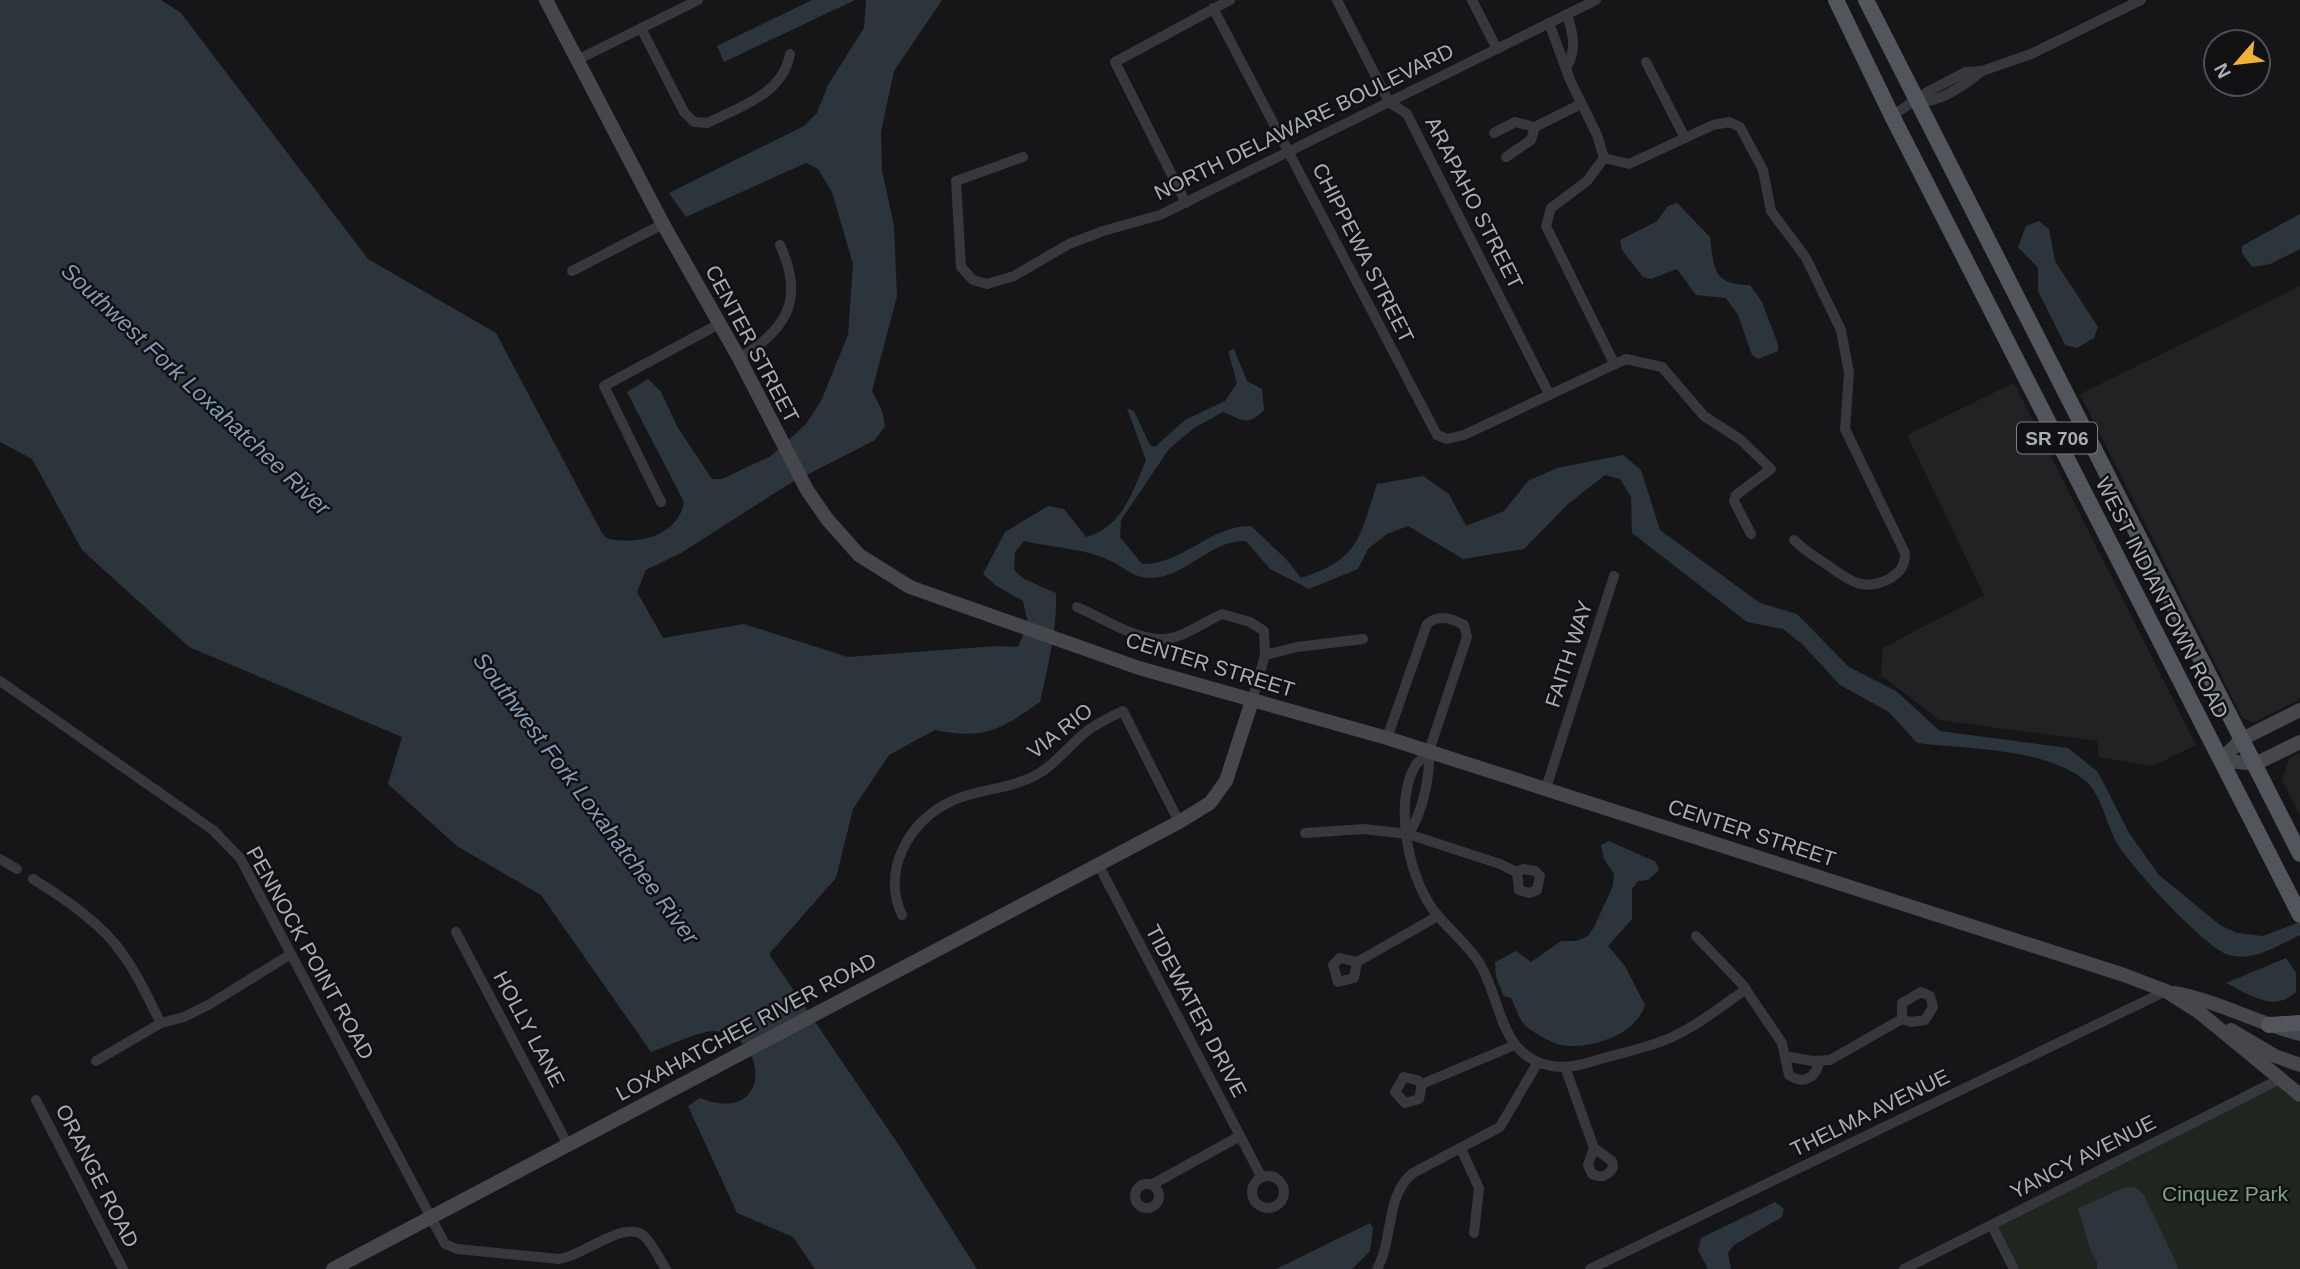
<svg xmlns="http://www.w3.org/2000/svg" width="2300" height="1269" font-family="Arial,sans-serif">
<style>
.built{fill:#222225}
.green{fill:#1e261f}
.water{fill:#2c353c}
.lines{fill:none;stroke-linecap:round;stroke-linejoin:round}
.street{stroke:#37383d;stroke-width:10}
.secondary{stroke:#45474d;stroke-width:14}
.primary{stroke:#53555c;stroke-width:16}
.labels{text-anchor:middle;stroke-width:5;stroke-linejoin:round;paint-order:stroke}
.shield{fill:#111113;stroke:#7b7e86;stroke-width:2}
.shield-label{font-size:19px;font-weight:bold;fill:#a8adb8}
.street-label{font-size:21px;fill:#a8adb8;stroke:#111113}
.park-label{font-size:21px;fill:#7fa381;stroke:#111113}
.water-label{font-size:23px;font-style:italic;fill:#7f9bb3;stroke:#111113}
</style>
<rect width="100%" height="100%" fill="#161618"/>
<g class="built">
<path d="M2300 286V699L2254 722 2243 719 2080 394Z"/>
<path d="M2014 383 2196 745 2153 766 2099 757 2097 741 1939 720 1881 675 1883 648 1984 595 1907 435Z"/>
<path d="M2300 753V815L2282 780 2289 759Z"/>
</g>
<path class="green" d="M2278 1084 2300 1104V1269H2017L1995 1227Z"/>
<g class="water">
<path d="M0 0H161L181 13 368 259 496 333 602 533 606 538C635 546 678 537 684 502L627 392 648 379 661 392 678 428 712 479H722L771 456 806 424 821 401 848 335 853 264 832 192 818 169 806 163 686 217 669 193 804 126 817 113 828 85 864 28 866 0H942L894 71 881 132 882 170 894 226 897 296 872 391 882 411 885 426 875 440 789 484 681 553 646 570 637 592 663 638 744 624 848 657 997 646 1018 647 1028 624 1023 601 995 585 983 574 1005 532 1048 506 1064 509 1086 537C1122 528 1133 491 1146 460L1127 408 1134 411 1150 445 1155 447 1185 420 1225 401 1237 383 1228 351 1234 349 1247 381 1262 389 1264 410C1246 428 1242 419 1223 412L1194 428 1169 449 1121 520 1120 537 1142 564C1182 565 1211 525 1251 526L1286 559 1301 578C1360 559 1359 538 1377 484L1423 476 1449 494 1466 526 1504 511 1528 481 1557 468 1623 455 1641 470 1660 530 1760 603 1797 614 1849 667 1896 691 1940 731 2068 748 2098 772 2129 833 2159 875 2220 925 2237 933 2263 936 2300 922V935C2279 945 2254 962 2229 955 2207 950 2129 865 2117 843 2106 824 2101 791 2082 778 2040 748 1968 749 1917 743L1889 712 1840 685 1802 644 1783 629 1747 622 1632 533 1631 497 1620 479 1605 475 1568 504 1524 549 1463 559 1408 526 1387 534 1368 549 1358 569 1309 589 1270 569 1246 541C1212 539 1187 576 1152 578 1136 579 1126 569 1113 562 1086 548 1053 548 1024 541L1015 552 1014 570 1024 579 1056 593C1057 630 1048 666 1040 702 1000 730 984 740 935 730L889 755 853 809 836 878 769 954 898 1144 977 1269H815L793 1237 737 1213 688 1106 700 1098C773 1127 770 1034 714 1031 699 1031 666 1047 651 1052L541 895 457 846 388 784 402 737 189 647 82 550 32 459 0 442Z"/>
<path d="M812 0H855L724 62 717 46Z"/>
<path d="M1677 203 1710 237C1714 269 1713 285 1750 285L1762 302 1778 344V351L1758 359 1752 355 1738 315 1726 298 1696 295 1677 269 1651 279 1643 277 1622 250 1620 240 1657 221 1668 206Z"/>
<path d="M2300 214V249L2270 264 2252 267 2242 253V246Z"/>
<path d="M2039 221 2049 229 2055 261 2098 327 2094 338 2077 348 2065 345 2038 291V268L2018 247 2026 226Z"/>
<path d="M1609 841 1656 862 1659 870 1648 880 1638 881 1632 889V919L1608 946 1625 966 1645 1005C1636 1035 1590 1050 1561 1045 1552 1043 1534 1033 1527 1027 1518 1020 1516 1007 1511 998L1504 996 1496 977 1495 962 1516 951 1531 962 1561 941H1577L1588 936 1594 927 1613 886 1614 874 1604 859 1601 845Z"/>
<path d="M2286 958 2296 973V992C2273 1013 2250 995 2226 983Z"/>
<path d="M2135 1187 2144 1195 2179 1269H2097V1262C2085 1245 2087 1227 2077 1209L2123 1188Z"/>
<path d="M1775 1202 1784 1209 1782 1217 1734 1245 1728 1253 1731 1269H1708L1698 1250 1701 1238Z"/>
<path d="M1370 1223 1373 1228 1370 1251 1352 1269H1276Z"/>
</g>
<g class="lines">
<g class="street">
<path d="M1337 0 1389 102 1407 114 1549 394"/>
<path d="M1472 0 1497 49"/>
<path d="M1213 8 1437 435 1447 439 1464 435 1626 359 1662 367 1704 416 1741 440 1771 469 1736 495 1734 501 1751 534"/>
<path d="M1549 23 1570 80 1597 135 1604 158"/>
<path d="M641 28 684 112 694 122 707 123C740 107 783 94 790 54"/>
<path d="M577 60 698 0"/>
<path d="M1646 62 1685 138"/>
<path d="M1567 67C1577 48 1573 34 1567 14"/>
<path d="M1916 101C1938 105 1966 84 1982 71"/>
<path d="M1892 116 1927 92 1966 72 1982 71 2031 54 2141 0"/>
<path d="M1494 133 1515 122 1535 127"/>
<path d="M1023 157 956 181 961 267 973 280 987 284 1014 276 1069 244 1103 231 1160 215 1596 0"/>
<path d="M1506 157 1531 140 1535 127 1581 104"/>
<path d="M1604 158 1629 164 1713 125 1729 122 1740 127 1763 170 1771 211 1806 258 1841 330 1849 373 1845 429 1905 553C1905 567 1900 572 1889 579 1863 592 1850 581 1829 566 1817 558 1805 551 1794 540"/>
<path d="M1604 158 1587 181 1551 208 1546 226 1614 363"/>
<path d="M1186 203 1115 62 1230 0"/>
<path d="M572 271 663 224"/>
<path d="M739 358C787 330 805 299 780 245"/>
<path d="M661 502 604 386 719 324"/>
<path d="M1077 607C1105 619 1140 644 1172 638 1189 634 1206 621 1222 614L1250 622 1264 631 1265 655 1252 701"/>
<path d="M1265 655 1297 647 1363 639"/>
<path d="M0 681 213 830 240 858 445 1244 457 1249 559 1259C582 1257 627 1217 645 1237 653 1245 659 1259 666 1269"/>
<path d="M1387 738 1427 624C1439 614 1451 618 1464 625L1467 637 1429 751C1430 776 1423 813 1408 834"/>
<path d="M1429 751C1425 756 1418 761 1415 766 1394 804 1408 874 1432 908 1446 928 1467 943 1480 964 1502 1001 1499 1057 1552 1066 1570 1069 1587 1063 1604 1058 1626 1052 1649 1047 1670 1038 1697 1026 1722 1006 1746 989"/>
<path d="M1546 788 1614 576"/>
<path d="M1305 833 1364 829 1408 834 1500 864 1516 872H1517L1519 890 1529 893 1537 890 1540 876 1535 871 1523 869 1516 872"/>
<path d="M0 859 17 869"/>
<path d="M1098 864 1261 1176"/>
<path d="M33 879C65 899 103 924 124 956 139 976 149 1001 161 1023"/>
<path d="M902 915C881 871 909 820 952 801 980 788 1010 790 1038 774 1057 763 1069 745 1086 732 1097 723 1110 717 1123 711L1179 822"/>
<path d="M456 932 568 1145"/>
<path d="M1696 936 1742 984 1782 1043 1789 1075C1803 1085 1816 1078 1819 1062"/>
<path d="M1357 962 1354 978 1338 982 1333 965 1340 958 1357 962 1438 916"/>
<path d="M1785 1056 1812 1061 1830 1060 1902 1019V1003L1921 992 1930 996 1933 1007 1925 1020 1911 1022 1902 1019"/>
<path d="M96 1061 161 1023 184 1017 210 1004 291 954"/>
<path d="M1565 1067 1594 1148 1612 1161 1613 1168C1606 1177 1602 1178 1592 1174L1588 1165 1594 1148"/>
<path d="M1422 1084 1419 1099 1405 1103 1395 1092 1404 1077 1417 1080 1422 1084 1515 1045"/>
<path d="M36 1100 123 1269"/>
<path d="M1461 1149 1479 1188 1474 1233"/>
<circle cx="1268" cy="1192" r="16"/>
<path d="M1153 1184 1240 1136"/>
<circle cx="1147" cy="1196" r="12"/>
<path d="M1992 1226 2014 1269"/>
<path d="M1377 1269C1394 1239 1385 1195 1413 1173L1500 1127 1538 1062"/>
<path d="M1590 1269 2166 991"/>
<path d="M1904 1269 2280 1079"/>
</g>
<g class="secondary">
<path d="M546 0 663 224 739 358 807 490 827 519 859 555 910 587 1139 668 1387 738 2124 975 2166 991 2199 1012 2300 1095"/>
<path d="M2221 760 2242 739 2300 710"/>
<path d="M2221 760 2255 764 2300 742"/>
<path d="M2174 993C2218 1001 2257 1023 2300 1034"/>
<path d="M2231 1030 2275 1056 2300 1065"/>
<path d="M333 1269 1179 822 1210 803 1226 781 1252 701"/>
</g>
<g class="primary">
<path d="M1836 0 1892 116 2300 915"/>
<path d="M1866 0 2300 854"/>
<path d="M2269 1025 2300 1023"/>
</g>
</g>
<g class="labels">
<rect class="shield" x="2017" y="422.5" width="80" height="31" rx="5"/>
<g class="shield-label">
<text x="2057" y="445">SR 706</text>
</g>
<g class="street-label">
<text transform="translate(1304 122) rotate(-26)" y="7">NORTH DELAWARE BOULEVARD</text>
<text transform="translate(1474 203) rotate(63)" y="7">ARAPAHO STREET</text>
<text transform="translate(1363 253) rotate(63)" y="7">CHIPPEWA STREET</text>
<text transform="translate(752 344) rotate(62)" y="7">CENTER STREET</text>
<text transform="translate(2162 598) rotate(63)" y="7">WEST INDIANTOWN ROAD</text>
<text transform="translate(1569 654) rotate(-72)" y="7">FAITH WAY</text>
<text transform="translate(1210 665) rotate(17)" y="7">CENTER STREET</text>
<text transform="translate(1060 731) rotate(-38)" y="7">VIA RIO</text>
<text transform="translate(1752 833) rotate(18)" y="7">CENTER STREET</text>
<text transform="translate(310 953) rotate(61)" y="7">PENNOCK POINT ROAD</text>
<text transform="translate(1196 1011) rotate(62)" y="7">TIDEWATER DRIVE</text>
<text transform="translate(746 1027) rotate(-28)" y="7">LOXAHATCHEE RIVER ROAD</text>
<text transform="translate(529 1029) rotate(62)" y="7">HOLLY LANE</text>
<text transform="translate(1870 1113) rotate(-26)" y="7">THELMA AVENUE</text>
<text transform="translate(2083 1157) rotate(-27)" y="7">YANCY AVENUE</text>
<text transform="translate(97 1176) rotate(63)" y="7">ORANGE ROAD</text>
</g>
<g class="park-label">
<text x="2225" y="1201">Cinquez Park</text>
</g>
<g class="water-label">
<text transform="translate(196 389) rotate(43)" y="8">Southwest Fork Loxahatchee River</text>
<text transform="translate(586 798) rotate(53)" y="8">Southwest Fork Loxahatchee River</text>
</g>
</g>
<g transform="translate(2237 63) rotate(242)"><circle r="33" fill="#111113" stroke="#4d4f55" stroke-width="2"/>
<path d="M0-5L12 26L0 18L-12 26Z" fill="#f2b134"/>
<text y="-10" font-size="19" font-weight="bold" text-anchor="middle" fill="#a8adb8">N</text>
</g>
</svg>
